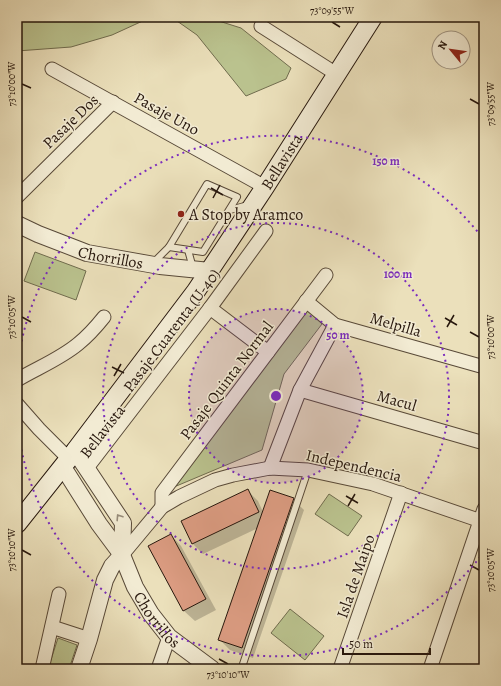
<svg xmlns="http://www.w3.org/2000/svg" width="501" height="686" font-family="Alegreya,serif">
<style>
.green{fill:#bac28e;stroke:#706c4e}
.shadow{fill:#0003}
.building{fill:#dd9d83;stroke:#27170d}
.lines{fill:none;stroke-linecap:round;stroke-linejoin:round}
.service-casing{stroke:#584938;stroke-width:8}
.minor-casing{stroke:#584938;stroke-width:15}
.tertiary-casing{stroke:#584938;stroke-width:18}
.secondary-casing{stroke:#27170d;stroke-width:20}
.service{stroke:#f2ebd3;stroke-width:6}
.minor{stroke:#f2ebd3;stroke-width:13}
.tertiary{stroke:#f2ebd3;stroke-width:16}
.secondary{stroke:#f2ebd3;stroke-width:18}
.oneway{stroke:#978c7a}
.ticks{fill:none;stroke:#27170d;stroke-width:1.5}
.ring{fill:none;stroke:#7b2cbf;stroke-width:2;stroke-dasharray:2 4}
.poi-dot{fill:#8f2418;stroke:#f2ebd3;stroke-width:1.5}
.labels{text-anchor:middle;stroke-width:3;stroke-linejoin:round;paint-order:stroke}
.street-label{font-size:16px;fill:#27170d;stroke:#f2ebd3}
.poi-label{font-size:16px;fill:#27170d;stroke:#f2ebd3;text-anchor:start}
.centre{fill:#7b2cbf;stroke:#f2ebd3;stroke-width:2}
.ring-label{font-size:12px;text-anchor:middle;font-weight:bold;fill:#7b2cbf;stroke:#f2ebd3;stroke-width:3;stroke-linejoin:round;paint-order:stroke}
.neatline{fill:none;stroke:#27170d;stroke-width:1.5}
.ticks-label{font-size:10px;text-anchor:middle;fill:#27170d}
</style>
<rect width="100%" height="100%" fill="#ebe0bb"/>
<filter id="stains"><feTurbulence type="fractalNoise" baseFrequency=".005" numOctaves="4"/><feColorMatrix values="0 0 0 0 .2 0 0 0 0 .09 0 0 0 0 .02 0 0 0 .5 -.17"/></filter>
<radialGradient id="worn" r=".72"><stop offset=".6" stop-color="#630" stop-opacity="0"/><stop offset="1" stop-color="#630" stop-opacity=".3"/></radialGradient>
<g class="green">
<path d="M17 17H206L241 28 291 68 286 79 246 96 197 35 177 21 147 19 112 35 71 47 17 51Z"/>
<path d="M35 252 86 271 76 300 24 281Z"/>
<path d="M307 310 322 324 284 374 262 450 174 487Z"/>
<path d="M329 494 362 516 348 536 315 514Z"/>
<path d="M290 609 324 636 305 660 271 633Z"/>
<path d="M58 638 77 645 69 669H48Z"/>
</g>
<g class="shadow">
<path d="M247 490 258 501 263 512 293 499 304 510 253 658 230 650 219 639 258 528 203 554 193 544 182 522Z"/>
<path d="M171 535 181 546 216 610 195 621 184 611 150 546Z"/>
</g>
<g class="building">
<path d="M248 489 259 512 192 544 181 521Z"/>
<path d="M270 490 294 498 242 648 218 640Z"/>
<path d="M171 534 206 599 183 611 148 546Z"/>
</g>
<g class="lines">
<defs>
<g id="service">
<path d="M207 184 237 197 203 252 169 247Z"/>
<path d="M230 210 248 205"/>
<path d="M188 250 193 268"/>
<path d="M154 262 169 247"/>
<path d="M242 667 308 470"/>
</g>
<g id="minor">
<path d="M261 26 338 75"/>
<path d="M52 69 265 187"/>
<path d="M17 197 113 102"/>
<path d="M306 301 335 325 484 367"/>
<path d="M210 308 268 352"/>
<path d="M17 380C37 368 60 359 78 344 88 336 96 327 104 317"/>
<path d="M300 390 484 443"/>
<path d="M17 404 39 429 69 459"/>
<path d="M87 468 210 308 266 231"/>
<path d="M270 468 300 390 335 325"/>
<path d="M162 507V493L326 275"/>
<path d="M122 555 162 507 179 497 215 480 233 475 270 468 308 470 373 484 484 522"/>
<path d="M52 627 89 639"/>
<path d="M42 669 59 594"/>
<path d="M158 669 169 637"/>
<path d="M340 669 401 493"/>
<path d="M430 669 484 509"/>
</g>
<g id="tertiary">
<path id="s1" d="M17 224 38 234 87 253 160 266 210 271"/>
<path d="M75 451 123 523 122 555"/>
<path id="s2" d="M63 467 99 524 122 555 135 587 151 614 169 637 212 669"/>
<path d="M79 669 89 639 105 580 112 566 122 555"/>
</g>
<g id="secondary">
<path id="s3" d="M17 524 75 451 196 291 265 187 373 17"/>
</g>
</defs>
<use href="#service" class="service-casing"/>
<use href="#minor" class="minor-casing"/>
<use href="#tertiary" class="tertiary-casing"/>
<use href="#secondary" class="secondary-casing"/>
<use href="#service" class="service"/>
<use href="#minor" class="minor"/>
<use href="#tertiary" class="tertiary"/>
<use href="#secondary" class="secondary"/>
</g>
<defs><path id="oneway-chevron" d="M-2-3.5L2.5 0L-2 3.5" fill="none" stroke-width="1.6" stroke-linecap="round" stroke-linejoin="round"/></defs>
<use class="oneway" href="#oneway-chevron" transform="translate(119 517) rotate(-123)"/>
<path class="ticks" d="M332 22 340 27M22 84 31 88M470 99 479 104M211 188 223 195M213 198 220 185M22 317 31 322M445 318 457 325M447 327 454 315M470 332 479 337M112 367 124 373M114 376 121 364M346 496 358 503M348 506 355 494M22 550 31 555M470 565 479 570M219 659 228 664"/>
<circle cx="276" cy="396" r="87" fill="#7b2cbf" fill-opacity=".12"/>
<g class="ring">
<circle cx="276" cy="396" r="87"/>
<circle cx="276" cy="396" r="173"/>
<path d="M484 552A260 260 0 0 1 17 421M17 371A260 260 0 0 1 484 240"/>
</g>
<circle class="poi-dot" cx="181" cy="214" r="4"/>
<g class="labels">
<g class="street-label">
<text transform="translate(167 113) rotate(29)" y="6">Pasaje Uno</text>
<text transform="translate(70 121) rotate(-44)" y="6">Pasaje Dos</text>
<text dy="6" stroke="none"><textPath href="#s3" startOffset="449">Bellavista</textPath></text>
<text dy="6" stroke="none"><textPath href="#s1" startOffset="100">Chorrillos</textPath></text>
<text transform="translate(396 324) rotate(16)" y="6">Melpilla</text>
<text transform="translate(171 330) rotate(-53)" y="6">Pasaje Cuarenta (U-40)</text>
<text transform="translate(226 380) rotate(-53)" y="6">Pasaje Quinta Normal</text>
<text transform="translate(397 400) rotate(16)" y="6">Macul</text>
<text transform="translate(102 431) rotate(-52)" y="6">Bellavista</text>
<text transform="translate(354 465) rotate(13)" y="6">Independencia</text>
<text transform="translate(355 576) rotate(-71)" y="6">Isla de Maipo</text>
<text dy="6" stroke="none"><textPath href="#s2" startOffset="180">Chorrillos</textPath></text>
</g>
<g class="poi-label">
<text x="189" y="220">A Stop by Aramco</text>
</g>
</g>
<circle cx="276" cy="396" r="6" class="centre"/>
<g class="ring-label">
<text x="386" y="165">150 m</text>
<text x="398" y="278">100 m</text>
<text x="338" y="339">50 m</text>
</g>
<rect width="501" height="686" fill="none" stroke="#ebe0bb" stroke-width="44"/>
<g transform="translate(451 50) rotate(299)"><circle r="19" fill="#f2ebd3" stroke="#a19684"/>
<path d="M0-3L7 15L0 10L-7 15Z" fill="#8f2418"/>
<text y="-6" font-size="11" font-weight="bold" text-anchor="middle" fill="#27170d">N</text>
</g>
<path d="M343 648v6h87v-6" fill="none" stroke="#27170d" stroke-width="2"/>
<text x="349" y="648" font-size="12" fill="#27170d" stroke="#f2ebd3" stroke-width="3" paint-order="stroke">50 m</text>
<rect x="22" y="22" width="457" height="642" class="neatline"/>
<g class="ticks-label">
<text x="332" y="14">73°09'55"W</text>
<text transform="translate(11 84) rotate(-90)" y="4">73°10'00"W</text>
<text transform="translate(490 104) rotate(-90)" y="4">73°09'55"W</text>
<text transform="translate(11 317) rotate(-90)" y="4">73°10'05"W</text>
<text transform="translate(490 337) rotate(-90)" y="4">73°10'00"W</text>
<text transform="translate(11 550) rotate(-90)" y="4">73°10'10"W</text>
<text transform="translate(490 570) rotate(-90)" y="4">73°10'05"W</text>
<text x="228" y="678">73°10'10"W</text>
</g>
<rect width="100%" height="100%" filter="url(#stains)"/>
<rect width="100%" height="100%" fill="url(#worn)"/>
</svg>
